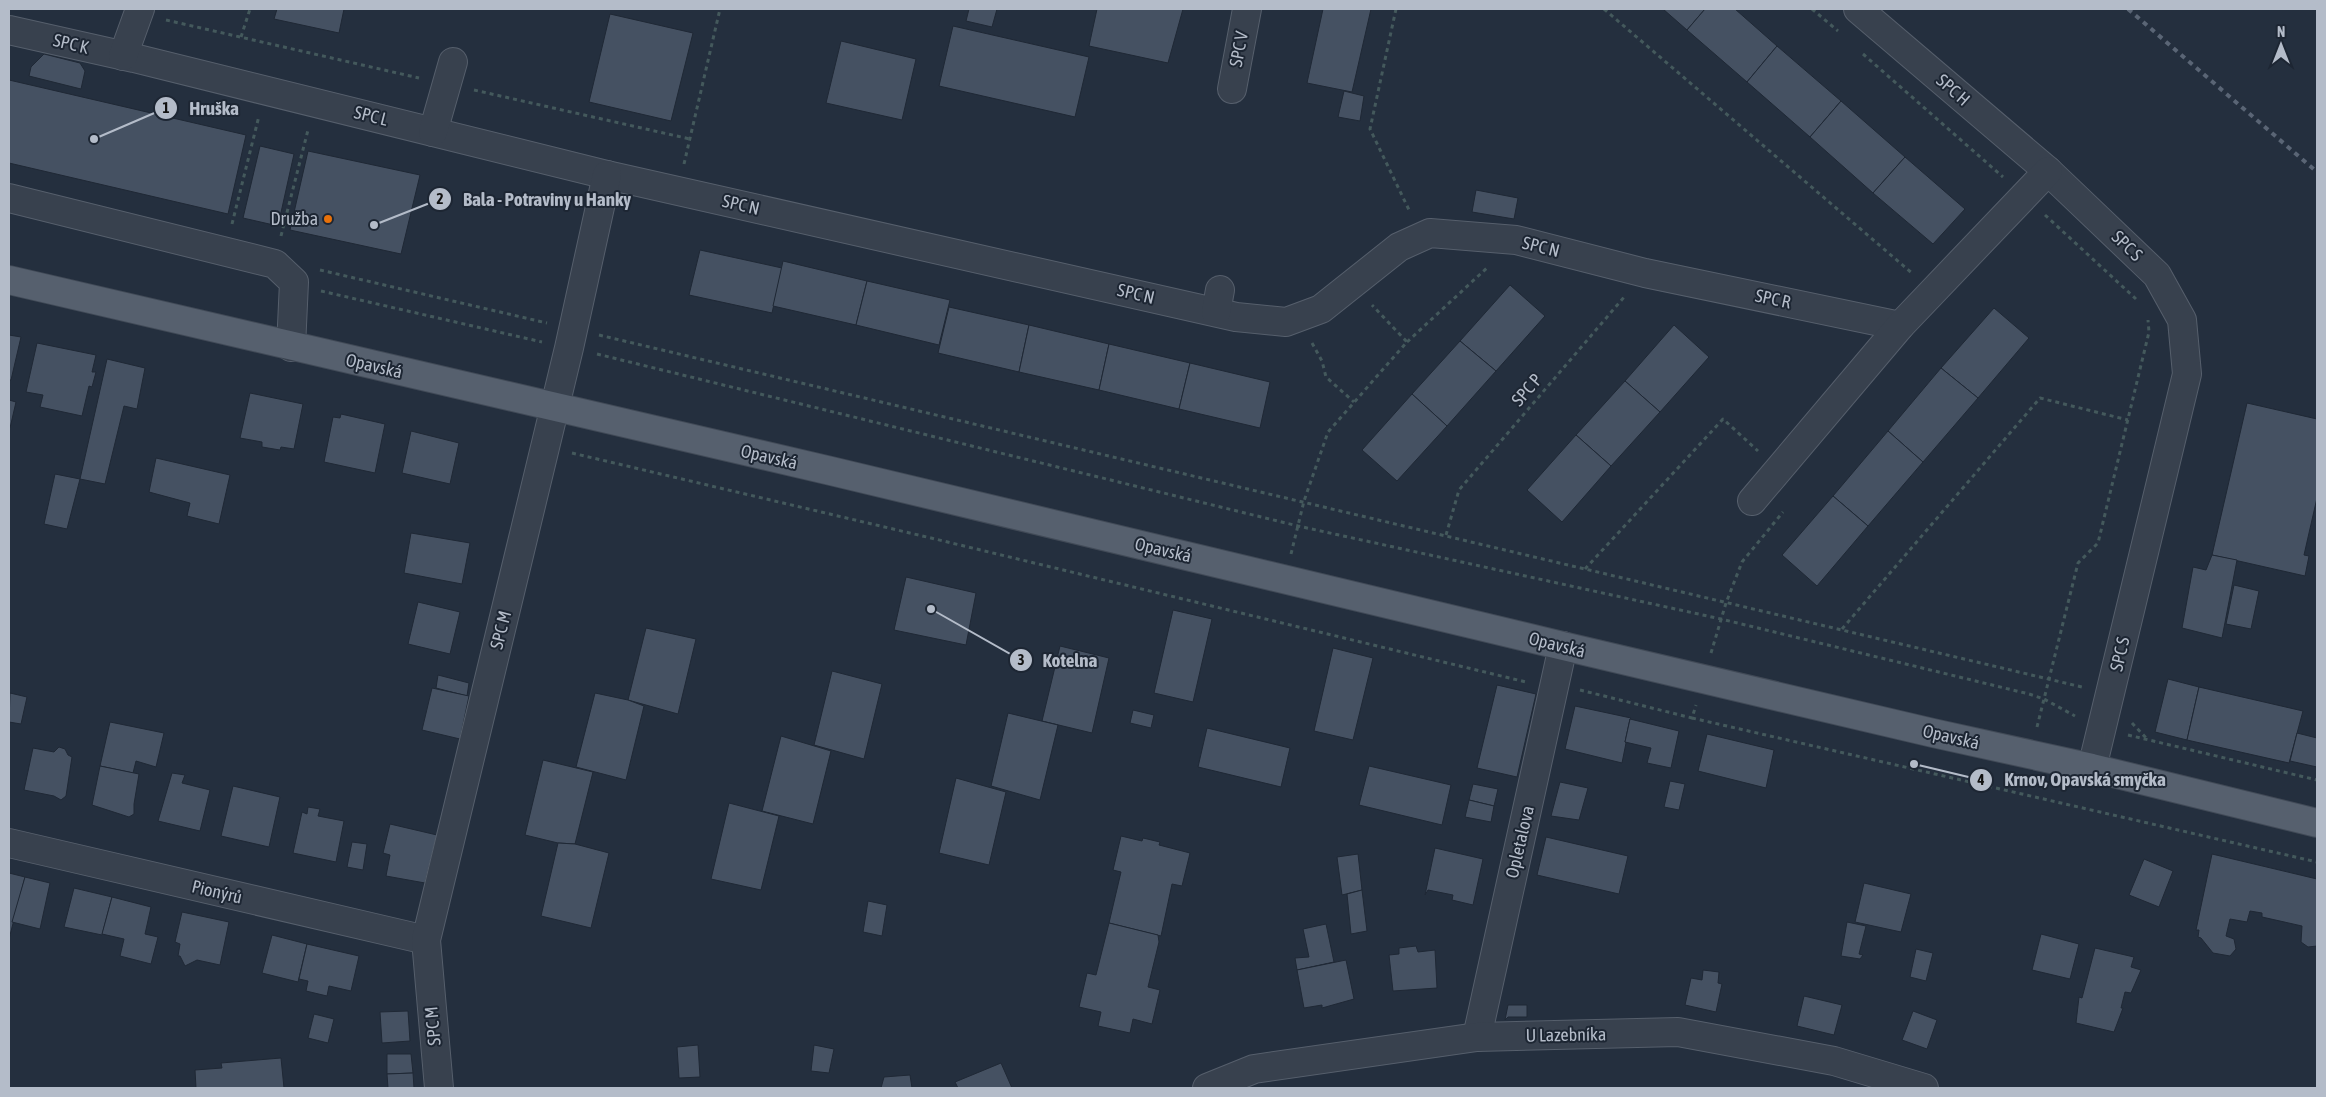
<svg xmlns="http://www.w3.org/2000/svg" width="2326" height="1097" font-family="'Asap Condensed',sans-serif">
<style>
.building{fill:#455162;stroke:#1f2835}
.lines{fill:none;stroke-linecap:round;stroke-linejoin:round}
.minor-casing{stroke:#565f6c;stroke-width:30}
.major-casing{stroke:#414a57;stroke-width:30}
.path{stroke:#44595c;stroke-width:3;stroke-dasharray:4 4;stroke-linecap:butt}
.minor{stroke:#38414e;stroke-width:28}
.major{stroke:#56606e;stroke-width:28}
.rail{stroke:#5a6575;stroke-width:4;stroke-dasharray:5 5;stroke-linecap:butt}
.food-dot{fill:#e8710a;stroke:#1d2633;stroke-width:2}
.labels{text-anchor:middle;stroke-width:4;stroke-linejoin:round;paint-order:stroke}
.street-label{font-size:18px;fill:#b4bcc9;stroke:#1d2633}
.poi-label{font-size:18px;fill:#b4bcc9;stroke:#1d2633;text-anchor:end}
.leader{fill:none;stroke:#b4bcc9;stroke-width:2}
.callout-dot{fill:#b4bcc9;stroke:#1d2633;stroke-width:2}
.mark-label{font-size:15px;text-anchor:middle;font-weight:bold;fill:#111}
.callout-label{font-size:19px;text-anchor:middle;font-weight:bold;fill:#b4bcc9;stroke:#1d2633;stroke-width:4;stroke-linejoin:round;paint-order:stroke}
</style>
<rect width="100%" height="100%" fill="#242f3e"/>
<g class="building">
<path d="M277 9H344L339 33 274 19Z"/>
<path d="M969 9H997L992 27 966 21Z"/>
<path d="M1097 9H1183L1168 63 1089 46Z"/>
<path d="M1323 9H1371L1352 92 1307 83Z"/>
<path d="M1663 9H1705L1687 30Z"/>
<path d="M1705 9H1735L1777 46 1747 82 1687 30Z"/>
<path d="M610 14 693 33 671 121 589 102Z"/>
<path d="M953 26 1089 57 1075 117 939 86Z"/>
<path d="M841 41 916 59 902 120 826 103Z"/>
<path d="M1777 46 1841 101 1810 137 1747 82Z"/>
<path d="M44 54 80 63 85 71 81 89 29 76 31 67Z"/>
<path d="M9 80 246 135 228 214 9 163Z"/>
<path d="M1344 91 1364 96 1360 121 1338 117Z"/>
<path d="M1841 101 1905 157 1873 193 1810 137Z"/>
<path d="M260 146 294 154 278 226 243 218Z"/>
<path d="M308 151 420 175 401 254 290 230Z"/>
<path d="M1905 157 1965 209 1933 244 1873 193Z"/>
<path d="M1476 190 1518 198 1514 219 1472 212Z"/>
<path d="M700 250 782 268 772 313 689 295Z"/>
<path d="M783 261 867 281 856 325 773 306Z"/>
<path d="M867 281 950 300 939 345 856 325Z"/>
<path d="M1510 285 1545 316 1496 371 1460 341Z"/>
<path d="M949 307 1029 325 1019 372 938 353Z"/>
<path d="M1994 308 2029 338 1978 398 1941 368Z"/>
<path d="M1029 325 1109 344 1099 390 1019 372Z"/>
<path d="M1674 325 1709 357 1660 412 1625 381Z"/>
<path d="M9 335 21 337 11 380H9Z"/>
<path d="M1460 341 1496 371 1447 426 1412 394Z"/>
<path d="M37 343 96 355 92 372H96L92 387 89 386 82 416 40 407 43 395 26 392Z"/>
<path d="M1109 344 1190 363 1179 409 1099 390Z"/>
<path d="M107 359 145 368 137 409 124 406 105 484 80 479Z"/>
<path d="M1190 363 1270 382 1260 428 1179 409Z"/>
<path d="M1941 368 1978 398 1923 462 1888 431Z"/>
<path d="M1625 381 1660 412 1611 466 1576 435Z"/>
<path d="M250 393 303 404 294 449 281 447 280 450 262 447V442L240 438Z"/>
<path d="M1412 394 1447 426 1397 481 1362 450Z"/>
<path d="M9 400 16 402 10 428H9Z"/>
<path d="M2247 403 2317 419V498L2304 555 2309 556 2305 576 2212 555Z"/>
<path d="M341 414 385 424 375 473 324 462 333 417 340 418Z"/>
<path d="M411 431 459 443 450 484 402 473Z"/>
<path d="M1888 431 1923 462 1868 526 1833 496Z"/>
<path d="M1576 435 1611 466 1562 522 1527 490Z"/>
<path d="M156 458 230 475 219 524 187 516 190 503 149 492Z"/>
<path d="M55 474 80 479 67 529 44 524Z"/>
<path d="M1833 496 1868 526 1817 586 1782 555Z"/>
<path d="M411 533 470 543 462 584 404 573Z"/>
<path d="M2212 555 2237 560 2222 638 2182 628 2193 567 2206 570Z"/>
<path d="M906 577 976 593 966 645 894 630Z"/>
<path d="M2234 585 2259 591 2251 629 2226 624Z"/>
<path d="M418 602 460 612 450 654 408 644Z"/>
<path d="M1173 610 1212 619 1193 702 1154 693Z"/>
<path d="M646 628 696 639 678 714 628 700Z"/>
<path d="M1060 646 1109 658 1092 733 1042 721Z"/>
<path d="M1333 648 1373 658 1353 740 1314 731Z"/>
<path d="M832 671 882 684 864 759 814 745Z"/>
<path d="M438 675 469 683 467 696 436 688Z"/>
<path d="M2168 679 2199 687 2187 740 2155 732Z"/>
<path d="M1497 685 1536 694 1517 777 1477 768Z"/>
<path d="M2199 687 2303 711 2289 763 2187 740Z"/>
<path d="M432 688 469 696 460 739 422 730Z"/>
<path d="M10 693 27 697 21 724 9 722Z"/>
<path d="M595 693 628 700 644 706 626 780 576 767Z"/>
<path d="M1575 706 1631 718 1630 719 1625 742 1626 743 1622 763 1565 749Z"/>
<path d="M1133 710 1154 715 1151 728 1130 723Z"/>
<path d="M1008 713 1058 725 1040 800 991 786Z"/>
<path d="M1630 719 1679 731 1671 768 1647 763 1651 748 1625 742Z"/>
<path d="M110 722 164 733 156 767 136 761 133 773 100 766Z"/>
<path d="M1207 728 1290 748 1281 787 1198 767Z"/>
<path d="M2297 733 2317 738V767L2290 761Z"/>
<path d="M1707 734 1774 750 1766 788 1698 771Z"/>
<path d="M781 736 831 751 813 824 762 811Z"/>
<path d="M59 747 65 749 68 755 72 757 66 796 61 800 54 796 24 790 33 748 54 752Z"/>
<path d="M543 760 593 772 575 844 558 843 525 835Z"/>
<path d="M100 766 139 774 134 804V814L129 817 92 805Z"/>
<path d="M1369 766 1451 785 1442 825 1359 805Z"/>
<path d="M172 773 185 775 182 783 210 790 200 831 158 821Z"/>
<path d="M956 778 1006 792 989 865 939 853Z"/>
<path d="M1670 781 1685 784 1679 810 1664 807Z"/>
<path d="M1560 782 1588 788 1579 820 1551 816Z"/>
<path d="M1473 784 1498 789 1494 806 1469 800Z"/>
<path d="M233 786 280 797 269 847 221 836Z"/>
<path d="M1469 800 1494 806 1491 822 1465 817Z"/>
<path d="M729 803 779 816 761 890 711 879Z"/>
<path d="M308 807 320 809 318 816 344 821 336 862 293 853 302 812 307 814Z"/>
<path d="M390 824 437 835 425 883 386 876 390 855 383 853Z"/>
<path d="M1121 836 1142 841 1143 838 1160 842 1159 845 1190 853 1182 886 1172 884 1161 936 1109 923 1121 872 1113 870Z"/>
<path d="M1546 837 1628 856 1619 894 1537 875Z"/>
<path d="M352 842 367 844 363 870 347 867Z"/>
<path d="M558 843 575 844 609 853 591 928 541 916Z"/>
<path d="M1435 848 1483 859 1473 905 1452 900 1453 895 1428 890 1425 895Z"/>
<path d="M1358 854 1362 890 1342 895 1337 857Z"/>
<path d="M2212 854 2317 879V946L2308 947 2301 942 2302 926 2262 917V913L2250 911 2247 922 2230 919 2226 936 2234 939 2236 949 2230 956 2213 953 2201 938 2198 937 2199 930H2196Z"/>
<path d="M2144 859 2173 871 2159 907 2129 895Z"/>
<path d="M9 873 25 877 9 939Z"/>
<path d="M25 877 50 883 40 929 12 922Z"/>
<path d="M1864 883 1911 894 1901 932 1855 922Z"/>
<path d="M74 888 112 897 102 935 64 927Z"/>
<path d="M1362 890 1367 931 1351 934 1347 894Z"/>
<path d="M112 897 151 907 145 934 158 937 151 964 120 956 124 939 102 934Z"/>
<path d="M868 901 887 905 882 936 863 932Z"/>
<path d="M182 912 229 922 220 965 197 960 185 966 180 956H178L180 944 175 942Z"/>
<path d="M1847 922 1866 926 1859 954 1863 955 1860 959 1841 956Z"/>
<path d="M1109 923 1158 935 1159 942 1148 987 1160 990 1152 1024 1133 1019 1130 1033 1098 1026 1101 1012 1079 1007 1087 973 1096 975Z"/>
<path d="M1326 924 1334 962 1297 970 1295 958 1309 957 1303 929Z"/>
<path d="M2041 934 2079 944 2070 979 2032 970Z"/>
<path d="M272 935 307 944 298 982 262 973Z"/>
<path d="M307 944 359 956 351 991 329 986 327 996 306 991 308 981 299 979Z"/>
<path d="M1416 946 1418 952 1435 950 1437 988 1393 991 1389 955 1399 954V948Z"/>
<path d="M2095 948 2134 957 2131 967 2141 970 2131 993 2125 992 2121 1008H2123L2114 1032 2076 1023 2079 997 2082 998Z"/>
<path d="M1916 949 1933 953 1926 981 1910 977Z"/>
<path d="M1346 960 1354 999 1322 1008V1005L1304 1008 1297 970Z"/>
<path d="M1703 970 1719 972 1718 983 1722 984 1716 1012 1685 1005 1691 978 1702 980Z"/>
<path d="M1804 996 1842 1005 1834 1035 1797 1026Z"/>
<path d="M1508 1005H1527V1017H1508L1505 1020Z"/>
<path d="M408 1011 410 1041 382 1043 380 1012Z"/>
<path d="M1913 1011 1937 1020 1927 1049 1902 1040Z"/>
<path d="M314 1014 334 1019 328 1043 308 1038Z"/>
<path d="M698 1045 700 1077 679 1078 677 1047Z"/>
<path d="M814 1045 834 1049 829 1073 811 1071Z"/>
<path d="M387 1054H411L413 1073 387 1074Z"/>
<path d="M281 1058 284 1088H196L195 1070 222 1068 221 1063Z"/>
<path d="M1001 1063 1012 1088H958L955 1082Z"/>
<path d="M413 1073 414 1088H388L387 1074Z"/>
<path d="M910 1075 912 1088H881L884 1077Z"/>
</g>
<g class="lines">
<defs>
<g id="minor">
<path d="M1858 9 2048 171 2157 275 2182 320 2187 374 2092 768"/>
<path d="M9 30 134 58 607 175 1236 317 1286 322 1321 309 1399 247 1430 233 1516 240 1645 273 1900 326"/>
<path d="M123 56 140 9"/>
<path d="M1232 89 1247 9"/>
<path d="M433 132 453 62"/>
<path d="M9 198 275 264 294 282 291 347"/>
<path d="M1216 312 1220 290"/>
<path d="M1752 501 1900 326 2048 171"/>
<path d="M9 843 426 940"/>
<path d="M1477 1037 1563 646"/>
<path d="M439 1088 426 940 569 348 607 175"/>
<path d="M1207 1088 1254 1069 1477 1037 1678 1032 1834 1061 1924 1088"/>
</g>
<path id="major" d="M9 280 831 471 1563 646 1933 733 2092 768 2317 823"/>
</defs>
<use href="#minor" class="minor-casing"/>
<use href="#major" class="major-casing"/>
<g class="path">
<path d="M1396 9 1370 129 1410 212"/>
<path d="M1604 9 1913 274"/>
<path d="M1812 9 1838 31"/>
<path d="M166 20 419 78"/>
<path d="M241 37 250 9"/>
<path d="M1863 54 2003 177"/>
<path d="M474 90 690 139"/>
<path d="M684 164 720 9"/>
<path d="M2045 215 2136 299"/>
<path d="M232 224 259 116"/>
<path d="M281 236 308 130"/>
<path d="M320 270 547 323"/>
<path d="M321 291 542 342"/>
<path d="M599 335 2082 687"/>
<path d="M1407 342 1489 266"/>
<path d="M1312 343 1322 361 1326 377 1354 402"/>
<path d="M597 354 1298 526 1721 619 2029 694 2044 699 2075 716"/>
<path d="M572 453 931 538 1526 682"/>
<path d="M1446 535 1459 490 1625 296"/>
<path d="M1291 554 1304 501 1328 432 1407 342 1372 305"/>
<path d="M1585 569 1723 419 1758 451"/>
<path d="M1842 629 2040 398 2128 420"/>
<path d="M1711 653 1726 603 1742 562 1783 512"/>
<path d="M1580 690 1692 718 1696 705"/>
<path d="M1692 718 2317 862"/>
<path d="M2132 723 2148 740"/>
<path d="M2037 727 2078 563 2098 543 2149 332 2148 320"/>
<path d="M2128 735 2317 780"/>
</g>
<use href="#minor" class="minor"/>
<use href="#major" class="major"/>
<path class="rail" d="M2128 9 2317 172"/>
</g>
<circle class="food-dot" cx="328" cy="219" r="5"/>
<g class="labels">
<g class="street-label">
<text transform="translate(71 44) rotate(13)" y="6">SPC K</text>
<text transform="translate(1239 49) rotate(-79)" y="6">SPC V</text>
<text transform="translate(1953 90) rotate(41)" y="6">SPC H</text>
<text transform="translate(371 116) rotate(14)" y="6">SPC L</text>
<text transform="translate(741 205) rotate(13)" y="6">SPC N</text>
<text transform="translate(2127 246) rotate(44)" y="6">SPC S</text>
<text transform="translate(1541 247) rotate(14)" y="6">SPC N</text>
<text transform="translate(1136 294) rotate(13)" y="6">SPC N</text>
<text transform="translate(1773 299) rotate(12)" y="6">SPC R</text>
<text transform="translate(374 366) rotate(13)" y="6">Opavská</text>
<text transform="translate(1527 390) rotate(-49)" y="6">SPC P</text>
<text transform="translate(769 457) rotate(13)" y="6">Opavská</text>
<text transform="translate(1163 550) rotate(13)" y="6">Opavská</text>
<text transform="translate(501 630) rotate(-76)" y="6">SPC M</text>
<text transform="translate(1557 645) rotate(14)" y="6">Opavská</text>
<text transform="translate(2120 654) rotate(-77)" y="6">SPC S</text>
<text transform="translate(1951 737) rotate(13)" y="6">Opavská</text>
<text transform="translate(1520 842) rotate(-77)" y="6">Opletalova</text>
<text transform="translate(217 892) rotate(13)" y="6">Pionýrů</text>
<text transform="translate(433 1026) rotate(-95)" y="6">SPC M</text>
<text transform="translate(1566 1035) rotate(-1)" y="6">U Lazebníka</text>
</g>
<g class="poi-label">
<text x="318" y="225">Družba</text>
</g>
</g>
<path class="leader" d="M94 139L166 108M374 225L440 199M931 609L1021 660M1914 764L1981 780"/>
<g class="callout-dot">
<circle cx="94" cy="139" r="5"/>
<circle cx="374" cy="225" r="5"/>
<circle cx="931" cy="609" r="5"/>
<circle cx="1914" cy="764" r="5"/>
<circle cx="166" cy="108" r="12"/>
<circle cx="440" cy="199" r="12"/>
<circle cx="1021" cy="660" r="12"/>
<circle cx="1981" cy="780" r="12"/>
</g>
<g class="mark-label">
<text x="166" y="113">1</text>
<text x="440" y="204">2</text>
<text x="1021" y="665">3</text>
<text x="1981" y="785">4</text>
</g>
<g class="callout-label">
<text x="214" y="115">Hruška</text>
<text x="547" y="206">Bala - Potraviny u Hanky</text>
<text x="1070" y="667">Kotelna</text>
<text x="2085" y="786">Krnov, Opavská smyčka</text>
</g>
<rect width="2326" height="1097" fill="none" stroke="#b4bcc9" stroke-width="20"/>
<g transform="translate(2281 45)" stroke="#1d2633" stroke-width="4" paint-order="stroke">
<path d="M0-4L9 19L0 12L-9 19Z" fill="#b4bcc9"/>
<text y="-8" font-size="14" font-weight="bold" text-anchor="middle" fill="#b4bcc9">N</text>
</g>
</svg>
